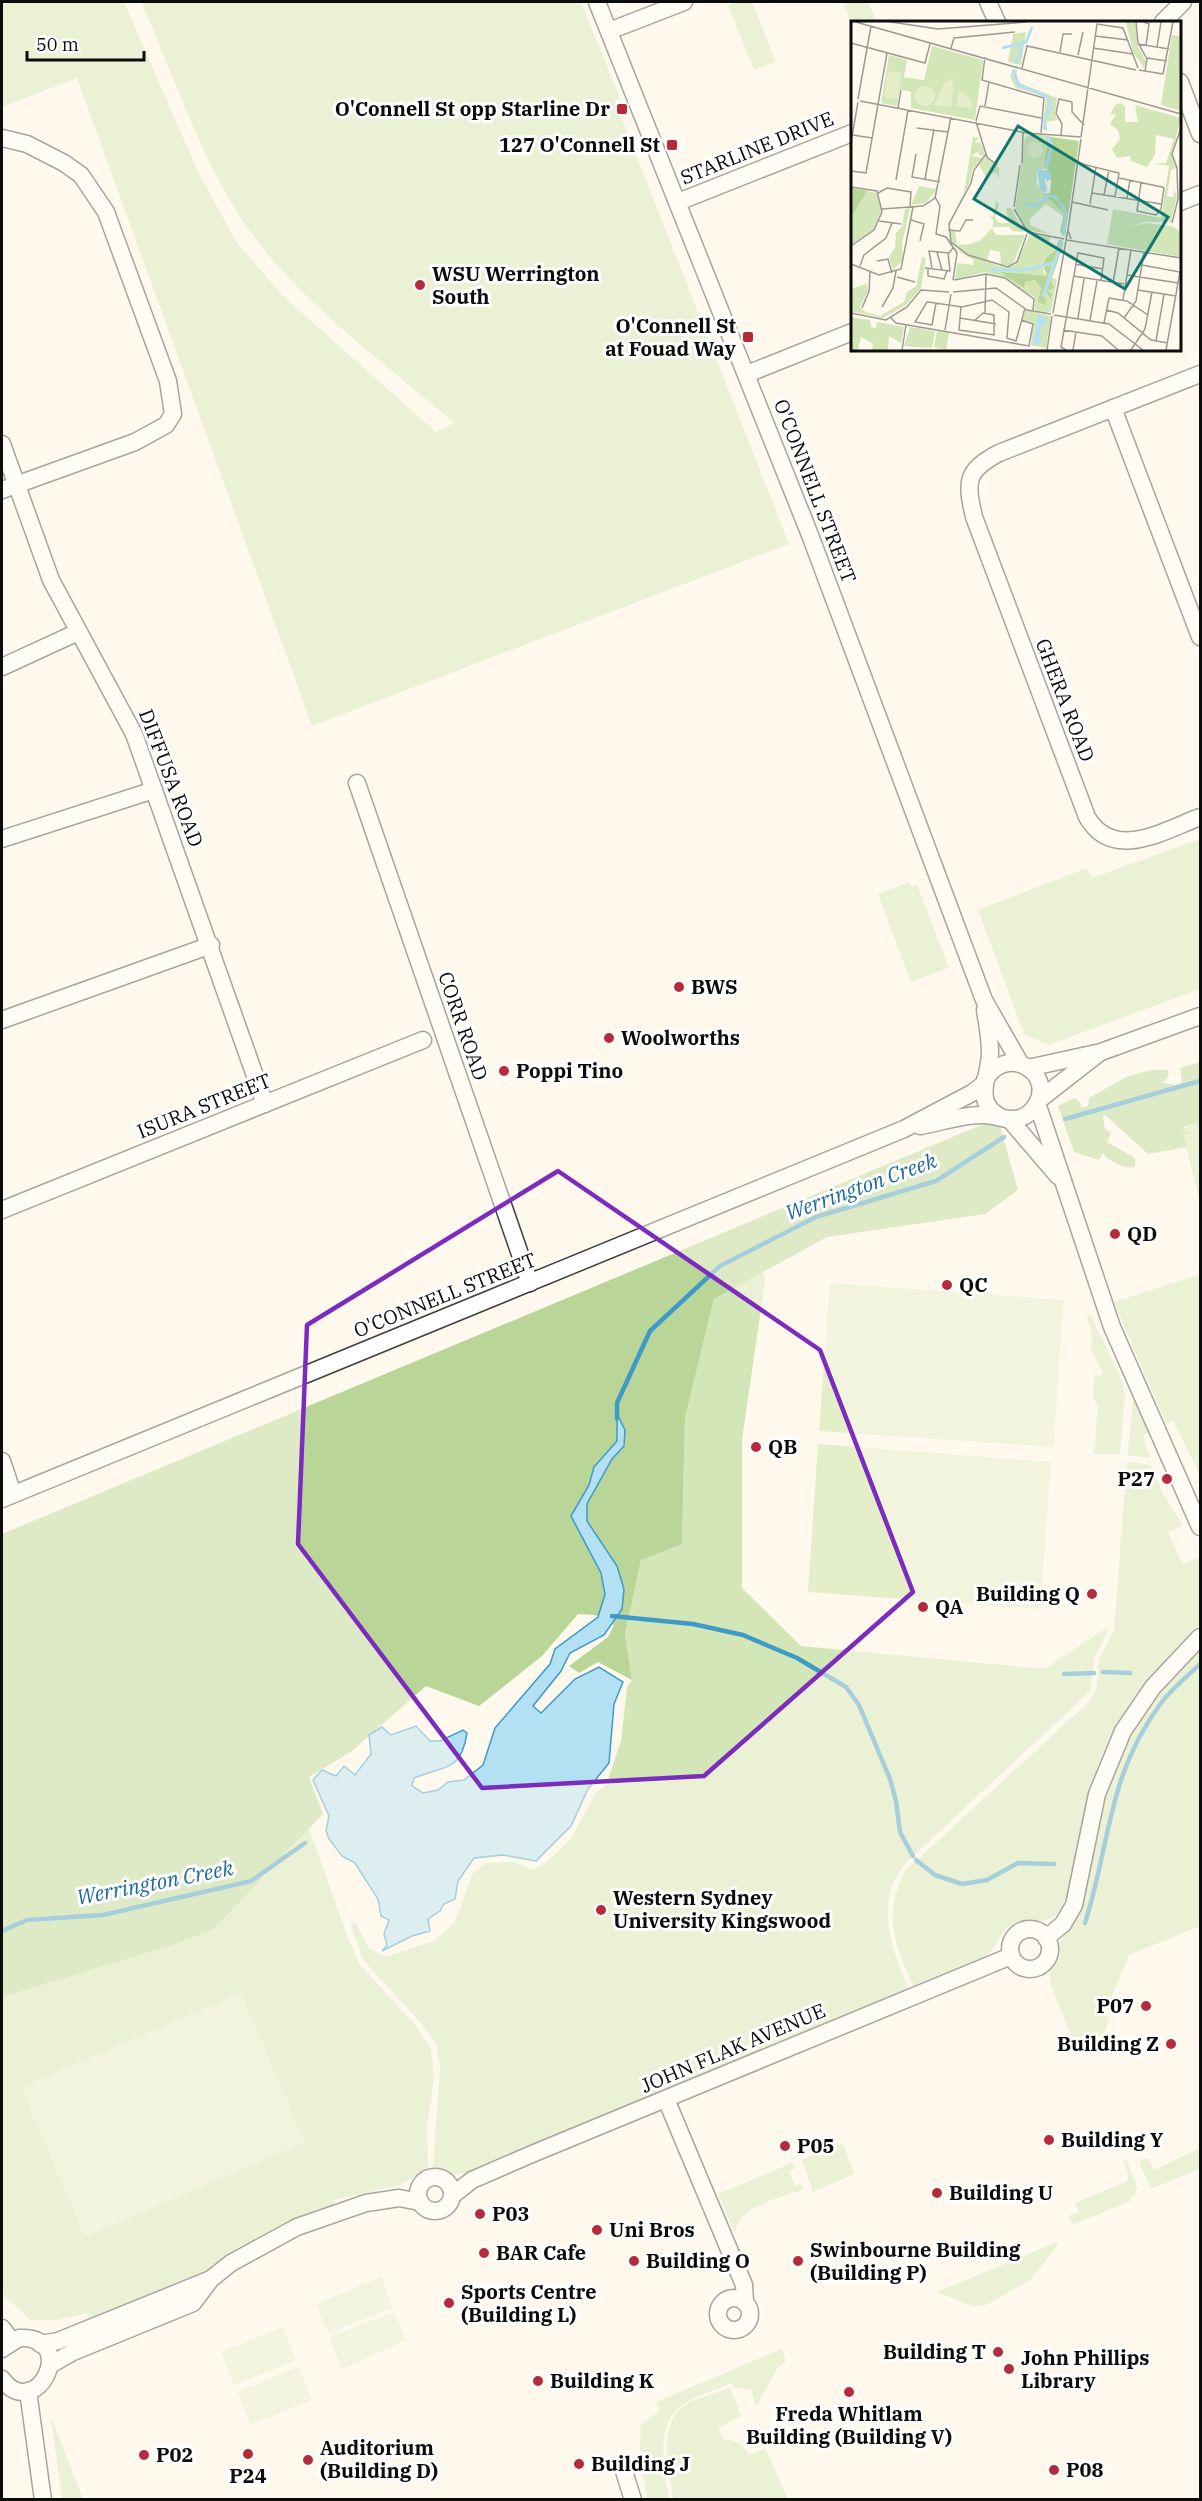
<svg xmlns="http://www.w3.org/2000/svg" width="1202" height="2501" font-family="'IBM Plex Serif',serif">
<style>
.green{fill:#d3e6b8}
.forest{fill:#b9d698}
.pitch{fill:#e4eec9}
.water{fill:#b3e0f3;stroke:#3e9ac6;stroke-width:1.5}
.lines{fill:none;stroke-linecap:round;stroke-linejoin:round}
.stream{stroke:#3e9ac6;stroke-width:4.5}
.minor-casing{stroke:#3f3f3f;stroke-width:19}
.minor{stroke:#fff;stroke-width:16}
.marked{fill:none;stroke:#7b2cbf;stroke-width:4.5;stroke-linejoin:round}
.poi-dot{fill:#b52b3c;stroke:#fff;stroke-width:2}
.labels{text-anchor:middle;stroke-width:6;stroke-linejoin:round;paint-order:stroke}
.poi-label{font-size:20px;font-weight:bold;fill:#0c0c0c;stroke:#fff;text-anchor:start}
.street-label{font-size:20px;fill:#0c0c0c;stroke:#fff}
.water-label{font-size:21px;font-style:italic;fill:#1c6a97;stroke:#fff}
.inset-river{fill:none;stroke:#b3e0f3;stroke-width:3}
.inset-road{fill:none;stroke:#9d9a92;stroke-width:1.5}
.view{fill:#0f766e;fill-opacity:0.15;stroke:#0f766e;stroke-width:3}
.inset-edge{fill:none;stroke:#0c0c0c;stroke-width:3}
</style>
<rect width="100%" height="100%" fill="#fef9ec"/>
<g class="green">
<path d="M2 2H124L198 172 237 243 284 297 436 432 454 423C388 365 308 309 255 238 204 171 176 79 141 2H581L620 98 615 101 618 115 620 114 789 544 312 726 77 78 2 107Z"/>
<path d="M736 2H752L776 62 754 70 728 5Z"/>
<path d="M843 2H868L877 22H852V25Z"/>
<path d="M1200 839V989L1048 1045 1024 1034 978 910 1087 868 1092 878Z"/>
<path d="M909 882 911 887 917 885 949 968 911 982 878 894Z"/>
<path d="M1193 1124 1200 1126V1203L1185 1141 1184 1136 1188 1135 1182 1130 1183 1127 1186 1128Z"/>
<path d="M763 1272 765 1281 742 1440V1588L801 1646 1045 1669 1106 1628 1108 1631 1094 1659 1090 1691 910 1859C871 1897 891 1947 909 1990L465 2173 453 2175 433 2170 440 2067 436 2044 420 2022 363 1960 350 1923 355 1922 369 1948 385 1957 434 1941 455 1922 473 1873 487 1863 513 1862 534 1870 548 1861 572 1837 595 1794 606 1785 621 1741 627 1687 632 1680 625 1636 641 1560 682 1543 685 1418 714 1299Z"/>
<path d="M1200 1274V1475L1173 1420 1166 1424 1114 1302Z"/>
<path d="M1087 1315H1091L1122 1381 1125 1394 1120 1454H1094L1098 1408 1093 1396 1095 1373 1099 1378 1103 1373 1091 1349 1092 1336Z"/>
<path d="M1136 1399 1150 1432 1143 1435 1150 1458 1128 1455 1133 1401Z"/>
<path d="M1127 1462 1151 1465 1163 1494 1183 1525 1168 1532 1182 1564 1200 1557V1623C1157 1668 1115 1714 1095 1774 1085 1802 1072 1899 1057 1914 1044 1927 1029 1917 1014 1923 1000 1930 997 1948 985 1957 965 1972 937 1979 914 1988 895 1944 882 1917 905 1871L1091 1700 1097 1686 1099 1659 1114 1631Z"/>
<path d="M1200 1650V1926L1129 1955 1105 2012 1109 2018 1104 2036 1093 2046 1080 2045 1072 2037 1051 1986 1050 1973 1057 1947 1082 1906 1103 1802 1123 1748 1158 1694Z"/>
<path d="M309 1829 348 1938 360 1965 417 2027 431 2050 434 2077 427 2127 428 2168 400 2185 334 2200V2205L316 2210 239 2247 208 2270 91 2320 87 2313 57 2320H30L2 2293V1997L214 1929Z"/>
<path d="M843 2143 854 2174 813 2192 802 2160Z"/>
<path d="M1200 2148V2169L1151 2189 1140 2164 1141 2160 1148 2158 1154 2170Z"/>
<path d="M1127 2160 1137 2187 1135 2195 1130 2197 1132 2200 1072 2225 1068 2216 1079 2212 1075 2203 1127 2181 1128 2174 1123 2161Z"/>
<path d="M792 2163 796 2168 789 2171 795 2186 802 2184 804 2189C781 2198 739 2205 735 2233L718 2194Z"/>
<path d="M1057 2242 1058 2245 1030 2280 986 2305 974 2307 937 2292Z"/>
<path d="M782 2349 786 2361 777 2369 756 2407 751 2389 735 2388 731 2383C716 2390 697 2395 684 2404 652 2424 665 2469 669 2499H648C641 2472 639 2453 641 2425L660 2410 656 2402Z"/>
<path d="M730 2387 741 2416 718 2428 724 2439C735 2441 744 2444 749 2455L765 2448 788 2499H673C670 2472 656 2422 687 2404 701 2397 716 2393 730 2387Z"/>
<path d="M51 2418 52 2419 83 2499H62Z"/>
</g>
<g class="forest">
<path d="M1200 1062V1126L1193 1124 1183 1127V1130L1189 1133 1184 1136 1187 1147 1148 1154 1105 1115 1103 1117 1105 1129 1111 1133 1107 1142 1135 1158V1167C1125 1169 1109 1162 1103 1153L1099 1160 1074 1152 1058 1106 1074 1098 1079 1101 1082 1108 1088 1106 1089 1098 1126 1077 1151 1070H1167L1169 1075 1163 1083 1176 1085 1182 1082 1180 1068Z"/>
<path d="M998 1118 1018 1190 985 1214 827 1237 714 1299 685 1418 682 1544 641 1560 625 1635 632 1680 598 1662 579 1673 569 1666 608 1637 614 1625 595 1615 578 1614 542 1656 479 1706 426 1686 352 1751 309 1777 323 1814 214 1929 172 1945 2 1997V1534Z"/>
</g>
<g class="pitch">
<path d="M830 1283 1064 1300 1053 1447 819 1431Z"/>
<path d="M818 1444 1051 1462 1040 1609 808 1592Z"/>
<path d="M241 1993 305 2143 85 2237 21 2087Z"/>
<path d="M381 2277 393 2308 328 2333 316 2304Z"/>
<path d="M394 2312 406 2340 342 2369 329 2337Z"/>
<path d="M283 2327 296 2360 234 2385 221 2352Z"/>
<path d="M299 2367 312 2400 251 2425 237 2392Z"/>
</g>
<path class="water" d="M617 1414 625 1430 624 1446 612 1459 587 1504V1521L617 1566 624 1589 622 1609 604 1635 570 1653 561 1671 533 1706 541 1713 575 1679 599 1667 623 1682 614 1704 609 1763 588 1789 571 1826 536 1861 503 1855 474 1858 458 1881 455 1899 444 1904 440 1911 428 1919 430 1931 412 1936 382 1951 387 1945 384 1934 389 1920 381 1916 378 1899 355 1863 342 1856 329 1839 326 1831 329 1816 313 1780 322 1770 336 1776 344 1766 355 1775 371 1754 369 1735 382 1727 391 1735 416 1726 430 1741H440L463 1730 467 1733C461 1771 447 1765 414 1778L412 1786 423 1793 438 1790 448 1782 464 1780 483 1765 495 1728 550 1664 555 1649 598 1617 605 1594 601 1573 571 1516 589 1485 594 1467 617 1441Z"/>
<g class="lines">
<g class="stream">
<path d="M1065 1119 1200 1081"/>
<path d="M617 1418V1403L650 1331 720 1266 816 1217 936 1181 1004 1137"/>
<path d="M612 1616 693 1624 743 1635 797 1658 846 1687 859 1705 890 1779 896 1801 900 1832 913 1856"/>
<path d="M1103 1672 1130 1673"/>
<path d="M1064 1674 1094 1673"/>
<path d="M916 1860 935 1875 962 1884 987 1880 1018 1863 1054 1864"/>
<path d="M1085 1923C1111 1841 1107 1776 1161 1703 1172 1688 1187 1677 1200 1664"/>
<path d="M2 1931 27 1920 103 1915 251 1881 305 1843"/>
</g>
<defs>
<g id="minor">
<path d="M597 2 810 535 984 1000 1020 1063"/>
<path d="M988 2 997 22"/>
<path d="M1163 22 1183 2"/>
<path d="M609 31 684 2"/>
<path d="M1180 82 1200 134"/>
<path d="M2 138 27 144 64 163 81 175 106 212 168 381 173 414 166 425 135 442 2 490"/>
<path d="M678 202 852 133"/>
<path d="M1180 202 1200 194"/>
<path d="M747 374 852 332"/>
<path d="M1200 374 999 453C965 471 966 482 974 517L1087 817C1113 862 1163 831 1200 817"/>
<path d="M1113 408 1200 637"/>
<path d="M2 444 51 580 134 734 265 1104"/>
<path d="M2 667 78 632"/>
<path d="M357 783 530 1283"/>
<path d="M2 839 154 790"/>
<path d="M985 1010C987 1023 990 1038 990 1052 990 1077 971 1104 1003 1118"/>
<path d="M2 1020 211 945"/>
<path d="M1028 1068 1101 1052 1200 1016"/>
<path d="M1039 1100 1098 1054"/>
<path d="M1037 1103 1112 1327 1200 1527"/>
<path d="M1009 1119 1058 1176"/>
<path d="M920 1126C939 1123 964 1114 983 1115 996 1115 1008 1122 1020 1118 1027 1116 1033 1110 1037 1104 1054 1071 1006 1044 985 1080"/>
<path d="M2 1210 423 1040"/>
<path d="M2 1461 13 1494"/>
<path d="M2 1499 904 1129 972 1093 984 1084"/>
<circle cx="1030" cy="1949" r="20"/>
<path d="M1046 1938 1063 1924 1074 1905 1097 1794 1123 1731 1153 1687 1200 1637"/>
<path d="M666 2099 744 2285 745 2303"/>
<circle cx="435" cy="2194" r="17"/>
<path d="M453 2195 472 2180 532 2154 1011 1956"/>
<circle cx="734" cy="2314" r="16"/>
<path d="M2 2328 11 2340"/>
<path d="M40 2344 58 2341 211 2279"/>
<path d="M2 2349 19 2338C81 2335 36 2425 2 2379"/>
<path d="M50 2365 73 2352 193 2303 211 2279 231 2263 297 2227 366 2203 399 2198 420 2202"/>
<path d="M28 2391 43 2500"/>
<path d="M623 2468 633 2500"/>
</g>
</defs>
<use href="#minor" class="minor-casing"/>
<use href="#minor" class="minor"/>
</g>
<path d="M0 0H1202V2501H0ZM558 1171 820 1350 913 1592 704 1776 482 1788 298 1544 307 1325Z" fill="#fef9ec" fill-opacity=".55" fill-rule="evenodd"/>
<path class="marked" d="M558 1171 820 1350 913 1592 704 1776 482 1788 298 1544 307 1325Z"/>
<g class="poi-dot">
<rect x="616" y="103" width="12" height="12" rx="3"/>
<rect x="666" y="139" width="12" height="12" rx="3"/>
<circle cx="420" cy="285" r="6"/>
<rect x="742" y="331" width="12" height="12" rx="3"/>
<circle cx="679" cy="987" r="6"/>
<circle cx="609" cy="1038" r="6"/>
<circle cx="504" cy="1071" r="6"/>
<circle cx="1115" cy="1234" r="6"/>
<circle cx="947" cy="1285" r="6"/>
<circle cx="756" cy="1447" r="6"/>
<circle cx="1167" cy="1479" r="6"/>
<circle cx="1092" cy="1594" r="6"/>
<circle cx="923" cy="1607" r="6"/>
<circle cx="601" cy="1910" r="6"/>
<circle cx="1146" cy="2006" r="6"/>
<circle cx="1171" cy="2044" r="6"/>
<circle cx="1049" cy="2140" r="6"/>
<circle cx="785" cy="2146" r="6"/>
<circle cx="937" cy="2193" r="6"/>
<circle cx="480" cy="2214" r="6"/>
<circle cx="597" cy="2230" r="6"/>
<circle cx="484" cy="2253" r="6"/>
<circle cx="634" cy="2261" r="6"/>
<circle cx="798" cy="2261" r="6"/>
<circle cx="449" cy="2303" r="6"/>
<circle cx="998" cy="2352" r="6"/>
<circle cx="1009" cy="2369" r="6"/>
<circle cx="538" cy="2381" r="6"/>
<circle cx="849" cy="2392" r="6"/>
<circle cx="248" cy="2454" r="6"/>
<circle cx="144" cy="2455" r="6"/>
<circle cx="308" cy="2460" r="6"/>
<circle cx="579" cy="2464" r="6"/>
<circle cx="1054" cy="2470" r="6"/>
</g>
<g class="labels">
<g class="poi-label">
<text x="610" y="116" text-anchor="end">O'Connell St opp Starline Dr</text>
<text x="660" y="152" text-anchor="end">127 O'Connell St</text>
<text x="432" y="281">WSU Werrington<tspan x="432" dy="23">South</tspan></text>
<text x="736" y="333" text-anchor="end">O'Connell St<tspan x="736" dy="23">at Fouad Way</tspan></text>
<text x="691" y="994">BWS</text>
<text x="621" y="1045">Woolworths</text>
<text x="516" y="1078">Poppi Tino</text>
<text x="1127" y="1241">QD</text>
<text x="959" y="1292">QC</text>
<text x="768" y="1454">QB</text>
<text x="1155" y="1486" text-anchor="end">P27</text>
<text x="1080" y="1601" text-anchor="end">Building Q</text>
<text x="935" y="1614">QA</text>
<text x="613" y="1905">Western Sydney<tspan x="613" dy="23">University Kingswood</tspan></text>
<text x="1134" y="2013" text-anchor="end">P07</text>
<text x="1159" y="2051" text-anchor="end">Building Z</text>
<text x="1061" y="2147">Building Y</text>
<text x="797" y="2153">P05</text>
<text x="949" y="2200">Building U</text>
<text x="492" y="2221">P03</text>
<text x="609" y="2237">Uni Bros</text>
<text x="810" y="2257">Swinbourne Building<tspan x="810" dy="23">(Building P)</tspan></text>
<text x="496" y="2260">BAR Cafe</text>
<text x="646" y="2268">Building O</text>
<text x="461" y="2299">Sports Centre<tspan x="461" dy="23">(Building L)</tspan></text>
<text x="986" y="2359" text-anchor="end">Building T</text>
<text x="1021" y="2365">John Phillips<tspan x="1021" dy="23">Library</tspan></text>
<text x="550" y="2388">Building K</text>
<text x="849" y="2421" text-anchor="middle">Freda Whitlam<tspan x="849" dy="23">Building (Building V)</tspan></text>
<text x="320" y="2455">Auditorium<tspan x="320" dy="23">(Building D)</tspan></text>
<text x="156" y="2462">P02</text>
<text x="591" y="2471">Building J</text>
<text x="1066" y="2477">P08</text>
<text x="248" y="2483" text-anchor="middle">P24</text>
</g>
<g class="street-label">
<text transform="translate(757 148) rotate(-22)" y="7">STARLINE DRIVE</text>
<text transform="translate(815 491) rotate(69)" y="7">O'CONNELL STREET</text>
<text transform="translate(1065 700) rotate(69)" y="7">GHERA ROAD</text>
<text transform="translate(171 778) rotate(69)" y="7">DIFFUSA ROAD</text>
<text transform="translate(463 1026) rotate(71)" y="7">CORR ROAD</text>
<text transform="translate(204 1106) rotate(-22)" y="7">ISURA STREET</text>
<text transform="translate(445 1295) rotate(-22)" y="7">O'CONNELL STREET</text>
<text transform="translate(733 2048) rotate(-23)" y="7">JOHN FLAK AVENUE</text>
</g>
<g class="water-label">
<text transform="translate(861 1187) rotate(-20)" y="7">Werrington Creek</text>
<text transform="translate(155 1883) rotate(-11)" y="7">Werrington Creek</text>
</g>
</g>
<g transform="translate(851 21)">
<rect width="330" height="330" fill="#fef9ec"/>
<path d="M275 1H284L287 26 295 40 293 47 282 31ZM175 11 170 44 157 41 162 13ZM321 14 330 15V90L310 84ZM81 25 132 39 124 99 60 87V71L49 68 46 85 30 82 38 34 56 39 53 56 73 59ZM162 48 166 49 165 57 169 62 206 77 204 92 207 99 195 101 196 110 192 109 195 75 165 67 159 56ZM270 82 274 86V101H287L284 84 330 97 321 133 325 147 320 149 316 175 323 176V169L326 175 320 201H294L275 207 295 202 321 205 330 211V236L256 223 262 188 310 197 318 145 302 143 315 142 323 118 305 114 304 134 296 146 280 140 279 135 266 137 261 128 269 118 267 109 259 103 265 93 259 94 264 84ZM123 110V117L128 116 124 122 129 121 134 132 131 136 126 131 121 135 131 137 121 149 119 161 95 208 113 171ZM181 112 194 114 197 122 193 139 196 148H186V164L213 192V196L195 183 179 198V204L199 213 176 209 164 189 174 117ZM135 135 148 147V158L145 151 135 156 128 144ZM68 165 86 168 75 182 60 184ZM0 167 26 172 30 191 22 209 0 224ZM145 180 148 184 144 196 148 202H158L155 187H160L173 211 161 210 158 206H141L143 199 140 197 139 194H138V192H137V191H136V189H134V188L137 191V192H138V193L140 195 142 196ZM59 187 51 223 52 240 42 249 38 236 44 227 45 212 51 206 54 188ZM141 207 145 214H174L161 245 150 244 149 231 139 229 136 240 145 244 156 246 164 244 179 213 199 216 197 223 207 226 192 238 196 240 193 244 177 248 195 247 192 250 197 256 206 258 200 291 184 290V277L153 256 134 251 104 258 106 242 122 244 123 239 102 227 98 219 95 209 100 221 103 226 109 230 121 236 101 222 98 210H104L106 224 119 223 130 219ZM71 236 75 237 70 267 55 284 32 297 0 290V268L15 263 17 269 9 287 15 291 29 295 53 281 56 271 65 265ZM174 289 200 295 195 327 180 324 182 302 172 299ZM0 296 19 299 20 306 25 307 26 301 53 306 50 322 38 315 37 329H21L22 323 10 316 7 329H0ZM59 306 84 310 81 327 53 325ZM86 310 98 312 95 329 83 326Z" fill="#d3e6b8"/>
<path d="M194 115 228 120 214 215 209 211 213 192 193 173 199 172 200 160 193 139 197 122ZM0 167 16 170 0 196ZM208 219H212V224L200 260 203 267 195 270 200 272V279L196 272 194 273 195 284 187 281 190 267 184 259 174 261 173 267 149 251 196 255 193 246 182 249 179 247 193 244 194 237 204 229Z" fill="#b9d698"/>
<path d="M37 50 50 52 47 78 33 76ZM102 58 101 86 83 84 94 61ZM64 75a10 10 0 1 1 20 0a10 10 0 1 1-20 0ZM108 69 118 75 122 88 105 85ZM176 129a8 8 0 1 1 16 0a8 8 0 1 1-16 0Z" fill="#e4eec9"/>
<path d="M186 148 199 150 200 156 196 161 194 156V161L198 173 205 175 210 182 198 175 196 168 194 172 189 169ZM187 293 197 299 189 308 190 321 182 325Z" fill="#b3e0f3"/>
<path class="inset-river" d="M151 27 175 21 181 6M164 43 170 32 169 24M162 49 168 64 197 76 200 87 194 96V109M195 147 201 124 196 115M210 182 215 193 212 215M173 183 185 185 198 174M139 249H173L202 242M192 276 211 219"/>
<path class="inset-road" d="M5 1 330 93M40 1 87 8 176 1M285 1 287 22 296 38 294 50M293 1 298 3 295 24M244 15 277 19M0 22 74 42 79 23M287 23 318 28M306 26 310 1M100 27 103 17 164 11M242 27 282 33M209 31 212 13H221M227 34 232 11M134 36 131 59 193 77 190 112M296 37 316 40M171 47 176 25 285 49M288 49 312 53M312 53 322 1M7 78 20 5M9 80 176 112 230 116M134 85 138 61M47 87 50 69M125 100 129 85 190 97M125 101 136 136 146 144M66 107 97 111M2 114 21 117M210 114 211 103 205 92 208 78 221 81V91L233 104M230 116 246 3 272 7 287 47M0 121 7 81M65 133 61 156 89 161M135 133 123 149 120 162 98 203 100 221 117 234 157 246 166 241 176 213M171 142 172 112M227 142 268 152 264 176M0 150 15 152 36 32M268 157 311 166 313 167 310 188 305 194 286 190 290 162M74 158 83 108M45 159 57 89M0 166 26 170 31 191 23 209 0 225M27 172 36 167 60 171 59 186M241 172 310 183M253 174 258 149M84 176 89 185 85 213 95 216 106 232 102 259M276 177 279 159M221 181 257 189M239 183 245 146M163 186 169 144M31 188 72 185 84 177 100 96M163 188 176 210M60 199 73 203 69 220M28 200 50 203M321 202 327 178 326 147 321 133 330 107M97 209 109 210 115 199H122M217 209 215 219 330 237M177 211 213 218M220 218 217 209 230 118M86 231 91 249M26 240 37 238 41 252M0 243 28 254 50 248 62 186M224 243 252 248M291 244 329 251 315 329M9 245 13 234 35 217 41 202M74 247 99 250 97 232M81 247 78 230 98 232 102 227M77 248V255L93 258 96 250M276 254 327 262M222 255 273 263M46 256 64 261M103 259 135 253 154 257 183 278 182 290M262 262 268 227M287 269 325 275M102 271 145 267 176 289 200 293M272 279 280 229M85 282 81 304 64 301 76 281H77L111 286 141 279 158 291 156 317 165 320 174 287M31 286 42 267 45 250M110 286 108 309 143 314V294L132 292 124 299M11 287 18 270 19 251M255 289 267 292 300 319 317 322M0 292 35 299 56 286 70 269 98 271M134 292 135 253M202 292 215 220M203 294 258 303 292 329M40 297 45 302 178 325 182 303 170 299M109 297 145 303M227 297 233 258M273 297 285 280 293 231M239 299 246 260M253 302 258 277 276 280 297 294M94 309 100 273M212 309 251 315 267 329M305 320 313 273M51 329 55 304M196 329 201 295M215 329 210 326 227 232 253 237 250 260M222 329 225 311M280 329 294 308 301 271"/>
<path class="view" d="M167 105 317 196 274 268 123 178Z"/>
<rect width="330" height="330" class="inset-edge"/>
</g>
<rect width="1202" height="2501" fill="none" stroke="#0c0c0c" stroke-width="6"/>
<path d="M27 51v9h117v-9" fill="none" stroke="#0c0c0c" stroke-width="3"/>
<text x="36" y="51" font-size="18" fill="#0c0c0c" stroke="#ffffff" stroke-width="4.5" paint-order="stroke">50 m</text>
</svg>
